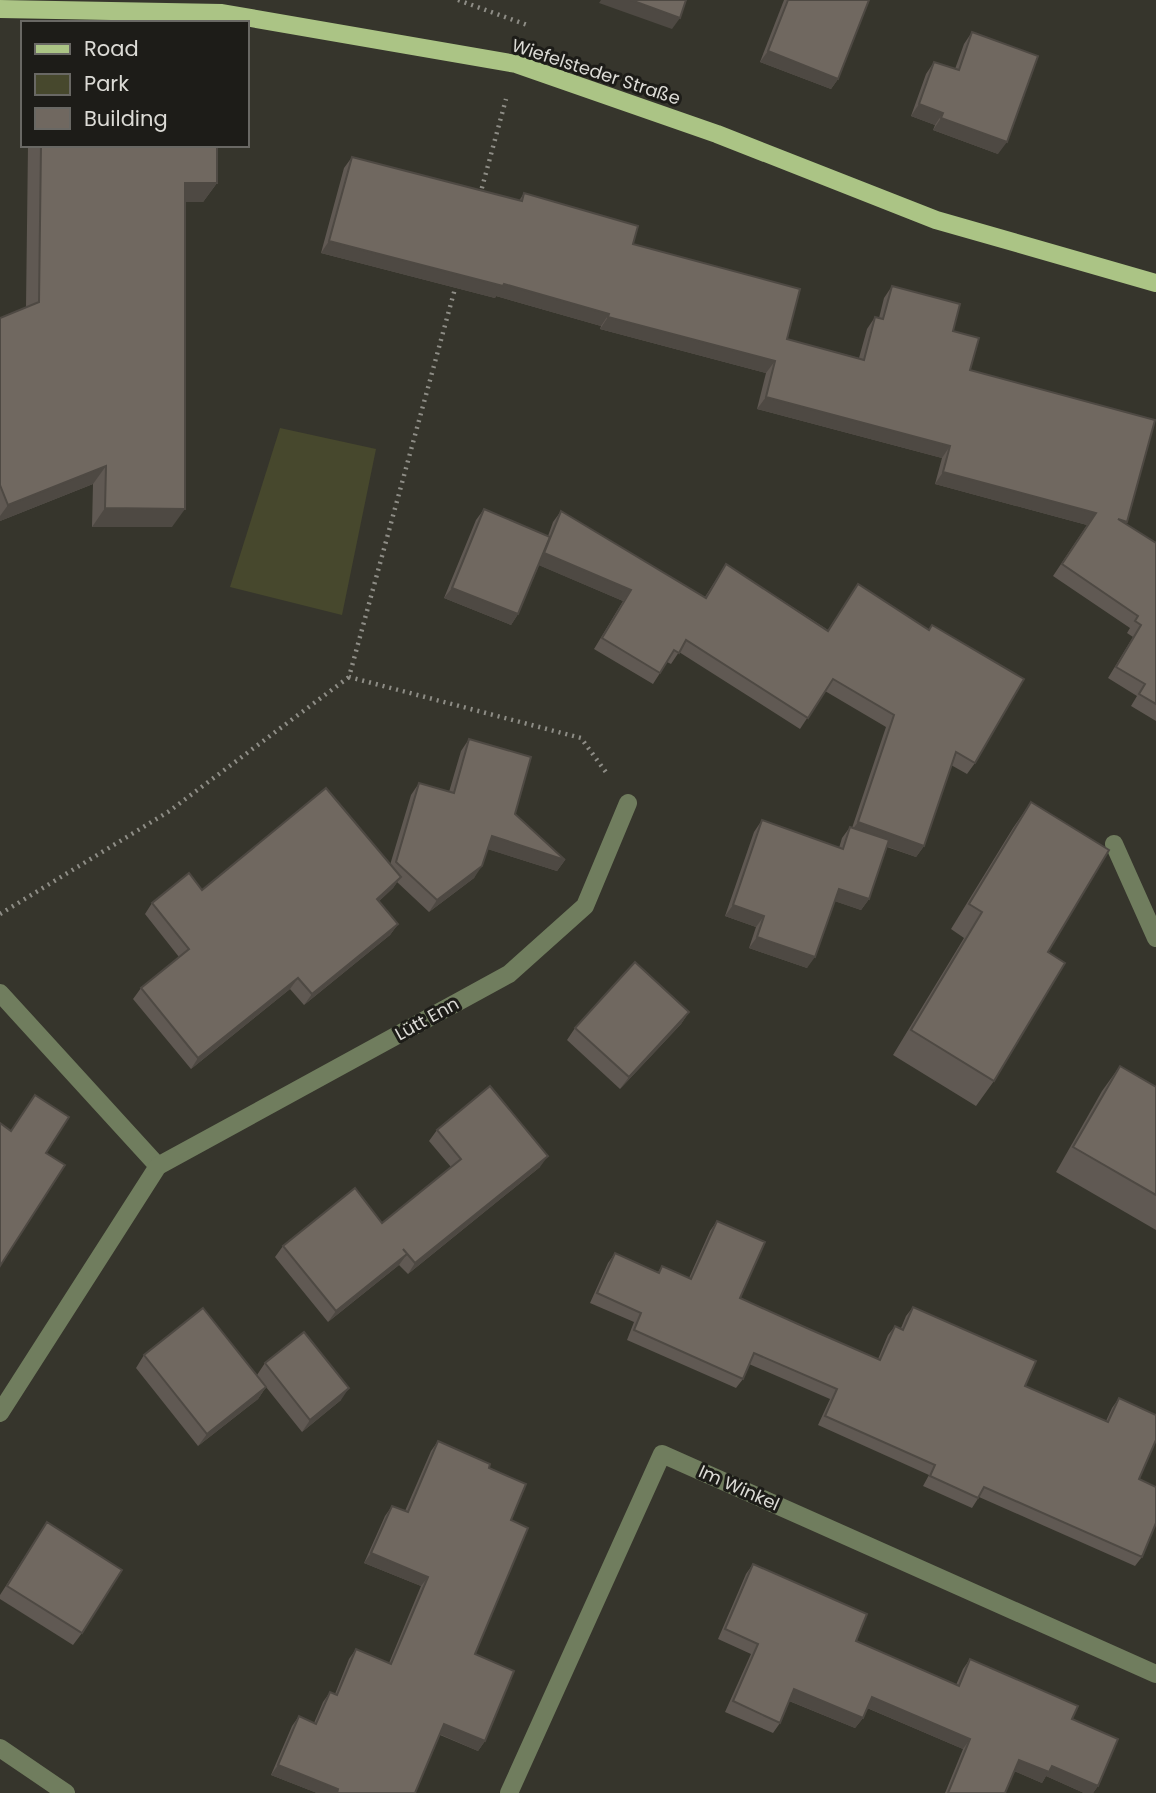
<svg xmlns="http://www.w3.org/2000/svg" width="1156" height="1793" font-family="Poppins,sans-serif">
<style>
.green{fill:#47482d}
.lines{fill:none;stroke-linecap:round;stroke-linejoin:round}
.path{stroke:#8e8d86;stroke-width:4.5;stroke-dasharray:2 5;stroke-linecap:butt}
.minor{stroke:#707d5e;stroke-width:18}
.major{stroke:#abc485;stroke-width:18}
.wall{fill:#605953}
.shaded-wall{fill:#4e4943}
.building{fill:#706860;stroke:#4e4943;stroke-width:2}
.labels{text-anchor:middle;stroke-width:6;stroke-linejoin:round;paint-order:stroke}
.street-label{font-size:18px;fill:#dcdbd6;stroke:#1d1c18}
</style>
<rect width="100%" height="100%" fill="#36352c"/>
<path class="green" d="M280 428 376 449 342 615 230 587Z"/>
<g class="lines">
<g class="path">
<path d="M458 0 530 26"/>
<path d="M480 195 506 99"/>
<path d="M456 285 349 677 581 738 608 775"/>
<path d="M0 914 168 812 349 677"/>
</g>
<g class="minor">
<path d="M1114 844 1156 938"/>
<path d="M0 993 158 1166"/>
<path d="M0 1413 158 1166 509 974 585 906 628 803"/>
<path d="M0 1748 66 1793"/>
<path d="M509 1793 662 1454 1156 1674"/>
</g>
<path class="major" d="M0 9 222 13 516 64 717 134 936 220 1156 283"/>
</g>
<g class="wall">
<path d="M784 0H869L838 79 831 89 760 62Z"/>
<path d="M972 32 998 154 933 130 935 125 911 116 926 74 934 62 955 69 964 44Z"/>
<path d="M28 145H217V183L203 202H185L172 527H92L93 484 0 521V318L26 307Z"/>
<path d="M352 157 519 201 524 193 633 244 787 339 859 358 867 329 875 317 879 318 884 298 892 286 953 331 970 370 1127 522 1126 524 1156 543V721L1131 706 1137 696 1108 678 1133 637 1127 633 1130 628 1053 576 1087 525 935 484 942 458 757 409 766 373 600 329 601 326 496 296 495 298 321 253 344 168Z"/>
<path d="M484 509 548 536 553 522 561 511 705 597 726 564 828 630 858 584 975 763 967 774 951 765 924 846 916 857 887 847 869 899 861 910 835 901 807 968 749 948 756 927 725 916 754 832 762 820 839 848 842 838 850 827 852 828 886 727 825 691 800 729 679 652 671 664 667 662 653 684 594 649 623 601 539 565 518 614 511 625 444 598 476 520Z"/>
<path d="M469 739 515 814 565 860 557 871 488 849 474 878 429 912 397 882 393 888 379 901 398 924 390 935 304 1005 290 989 191 1069 133 999 141 988 179 957 145 914 152 903 202 890 390 865 411 795 419 783 449 792 461 751Z"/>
<path d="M1031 802 1048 952 994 1081 976 1106 893 1055 964 938 951 929 1013 828Z"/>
<path d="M689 1012 681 1024 620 1089 567 1040 575 1028Z"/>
<path d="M1120 1066 1156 1087V1230L1056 1172 1102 1091Z"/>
<path d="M437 1130 540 1167 408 1274 399 1265 328 1322 275 1257 283 1246 382 1223 451 1167 429 1141Z"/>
<path d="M717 1221 740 1298 878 1359 888 1335 895 1326 901 1328 906 1316 913 1307 1025 1386 1106 1421 1112 1408 1119 1398 1139 1479 1142 1557 1135 1566 979 1497 972 1508 923 1486 929 1475 818 1425 830 1399 749 1364 743 1379 736 1388 627 1340 634 1322 590 1303 608 1263 615 1253 658 1272 662 1266 689 1278 710 1231Z"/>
<path d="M144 1355 257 1375 265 1363 341 1400 302 1432 266 1387 258 1399 198 1446 136 1368Z"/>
<path d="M438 1441 489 1468 511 1520 475 1654 485 1741 478 1751 440 1735 415 1793H317L271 1775 292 1726 299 1716 314 1723 323 1702 330 1692 335 1694 349 1659 356 1649 389 1663 421 1586 364 1563 385 1516 392 1506 405 1511 431 1451Z"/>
<path d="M47 1522 82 1633 73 1645 0 1599V1595Z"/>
<path d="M753 1564 856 1641 956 1685 963 1669 970 1659 1072 1719 1098 1786 1093 1793H1084L1046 1776 1042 1783 1014 1771 1005 1793H945L963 1749 867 1708 863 1718 855 1728 789 1701 780 1723 773 1733 725 1712 751 1654 718 1639 746 1574Z"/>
</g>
<g class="shaded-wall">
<path d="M601 0H631L680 18 672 29 599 3Z"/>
<path d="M768 51 838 79 831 89 760 62Z"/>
<path d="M919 104 943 113 935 125 911 116Z"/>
<path d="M941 118 1007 142 998 154 933 130Z"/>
<path d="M185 183H217L203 202H172Z"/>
<path d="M329 241 504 284 609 314 601 326 496 296 495 298 321 253Z"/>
<path d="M608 317 775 361 766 373 600 329Z"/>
<path d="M766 397 950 446 942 458 757 409Z"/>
<path d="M106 466 93 484 0 521V516L8 505Z"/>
<path d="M943 472 1096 513 1087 525 935 484Z"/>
<path d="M105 508 185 509 172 527H92Z"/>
<path d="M544 553 631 590 623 601 536 564Z"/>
<path d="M452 588 518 614 511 625 444 598Z"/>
<path d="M858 822 924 846 916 857 850 833Z"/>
<path d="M492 836 565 860 557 871 484 848Z"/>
<path d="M482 866 474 878 429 912 437 900Z"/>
<path d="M401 877 393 888 370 910 377 899Z"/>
<path d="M839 889 869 899 861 910 831 900Z"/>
<path d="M733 905 764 916 756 927 725 916Z"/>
<path d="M398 924 390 935 304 1005 312 994Z"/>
<path d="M757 937 815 957 807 968 749 948Z"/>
<path d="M298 978 290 989 191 1069 198 1058Z"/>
<path d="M689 1012 681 1024 620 1089 629 1077Z"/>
<path d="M548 1156 540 1167 408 1274 415 1263Z"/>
<path d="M407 1254 399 1265 328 1322 336 1311Z"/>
<path d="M266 1387 258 1399 198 1446 207 1434Z"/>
<path d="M349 1388 341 1400 302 1432 310 1420Z"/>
<path d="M371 1553 428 1577 421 1586 364 1563Z"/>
<path d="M794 1689 863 1718 855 1728 787 1700Z"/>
<path d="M872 1697 970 1739 963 1749 865 1707Z"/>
<path d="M444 1724 485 1741 478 1751 437 1733Z"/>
<path d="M1019 1760 1052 1766 1098 1786 1093 1793H1084L1046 1776 1042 1783 1012 1770Z"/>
<path d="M278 1765 338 1789 336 1793H317L271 1775Z"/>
</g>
<g class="building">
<path d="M631 0H686L680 18Z"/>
<path d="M788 0H869L838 79 768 51Z"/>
<path d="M972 32 1038 56 1007 142 941 118 943 113 919 104 934 62 959 70Z"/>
<path d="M41 145H217V183H185V509L105 508 106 466 8 505 0 485V318L39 302Z"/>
<path d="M352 157 522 201 524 193 638 226 633 244 800 289 787 339 864 360 875 317 883 319 892 286 960 304 953 331 979 338 970 370 1155 420 1127 522 1118 519 1156 543V704L1139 694 1145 684 1116 667 1141 625 1135 621 1138 616 1062 564 1096 513 943 472 950 446 766 397 775 361 608 317 609 314 504 284 503 286 329 241Z"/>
<path d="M484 509 550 537 518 614 452 588Z"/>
<path d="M561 511 706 598 726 564 828 631 858 584 929 630 932 625 1024 679 975 763 956 752 924 846 858 822 894 715 833 679 808 718 686 640 679 653 674 650 660 673 602 638 631 590 544 553Z"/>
<path d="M469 739 531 757 515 814 565 860 492 836 482 866 437 900 396 862 419 783 454 793Z"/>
<path d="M326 788 401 877 377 899 398 924 312 994 298 978 198 1058 141 988 189 949 152 903 189 873 202 890Z"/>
<path d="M1031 802 1109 850 1048 952 1065 963 994 1081 911 1030 982 912 969 904Z"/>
<path d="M762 820 843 849 850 827 889 840 869 899 839 889 815 957 757 937 764 916 733 905Z"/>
<path d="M635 962 689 1012 629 1077 575 1028Z"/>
<path d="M1120 1066 1156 1087V1195L1073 1147Z"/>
<path d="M490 1086 548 1156 415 1263 403 1249 407 1254 336 1311 283 1246 355 1188 382 1223 461 1159 437 1130Z"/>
<path d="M35 1095 69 1117 46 1153 65 1165 0 1266V1123L11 1131Z"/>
<path d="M717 1221 765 1242 740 1298 809 1329 880 1360 895 1326 903 1330 913 1307 1036 1361 1025 1386 1108 1422 1119 1398 1156 1415V1440L1139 1479 1156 1487V1523L1142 1557 984 1487 978 1498 930 1476 935 1465 825 1416 837 1389 754 1353 743 1379 634 1330 641 1313 597 1293 615 1253 659 1273 662 1266 691 1279Z"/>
<path d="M203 1308 266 1387 207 1434 144 1355Z"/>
<path d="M304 1332 349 1388 310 1420 265 1363Z"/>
<path d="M438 1441 490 1464 489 1468 526 1484 511 1520 528 1528 475 1654 514 1671 485 1741 444 1724 415 1793H337L338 1789 278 1765 299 1716 316 1724 330 1692 337 1695 356 1649 391 1664 428 1577 371 1553 392 1506 408 1512Z"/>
<path d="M47 1522 122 1570 82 1633 7 1586Z"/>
<path d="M753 1564 867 1614 856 1641 959 1686 970 1659 1078 1706 1072 1719 1118 1739 1098 1786 1052 1766 1049 1772 1019 1760 1005 1793H948L970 1739 872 1697 863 1718 794 1689 780 1723 733 1701 758 1644 725 1629Z"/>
</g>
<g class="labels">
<g class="street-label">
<text transform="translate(596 72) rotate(18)" y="6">Wiefelsteder Straße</text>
<text transform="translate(427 1019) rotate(-29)" y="6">Lütt Enn</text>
<text transform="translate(739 1488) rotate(24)" y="6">Im Winkel</text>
</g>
</g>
<rect x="21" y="21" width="228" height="126" fill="#1d1c18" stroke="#696864" stroke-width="2"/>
<rect x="35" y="44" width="35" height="10" fill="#abc485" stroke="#696864" stroke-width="2"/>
<text x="84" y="56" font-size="21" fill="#dcdbd6">Road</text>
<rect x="35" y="74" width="35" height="21" fill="#47482d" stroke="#696864" stroke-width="2"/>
<text x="84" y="91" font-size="21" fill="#dcdbd6">Park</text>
<rect x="35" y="108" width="35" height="21" fill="#706860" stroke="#696864" stroke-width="2"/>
<text x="84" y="126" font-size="21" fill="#dcdbd6">Building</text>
</svg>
